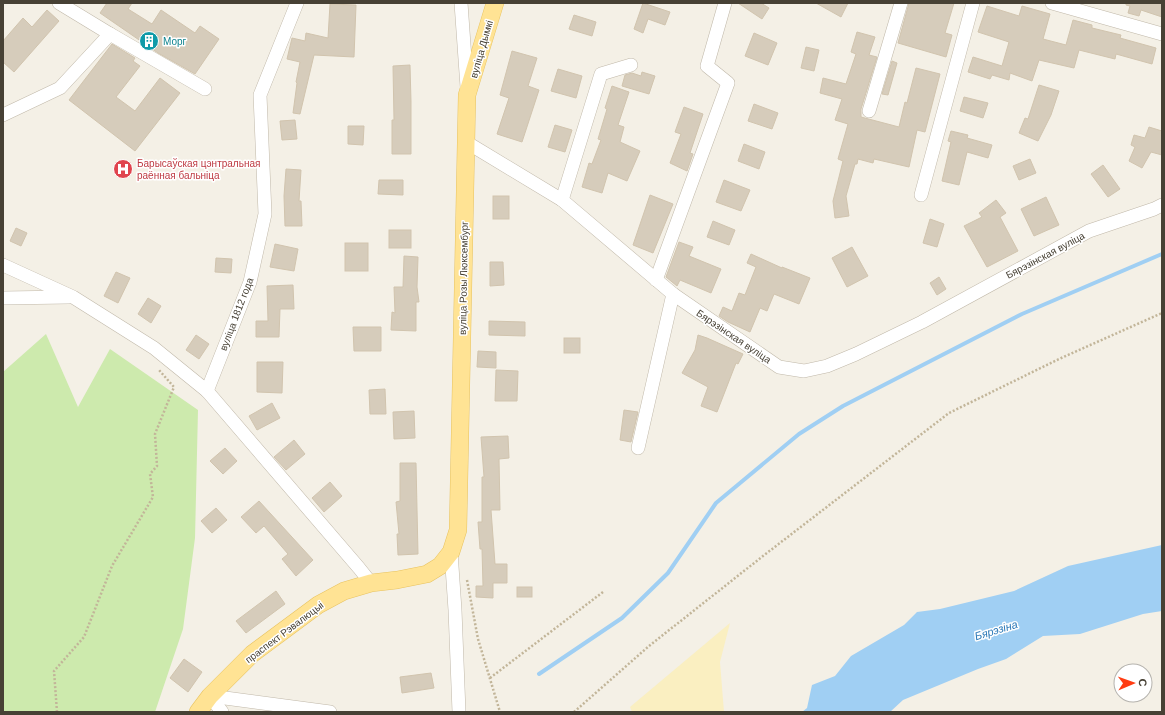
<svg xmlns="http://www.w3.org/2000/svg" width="1165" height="715" font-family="Helvetica,sans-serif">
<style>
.green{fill:#cdeaad}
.sand{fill:#faefc1}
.water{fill:#a0cff3}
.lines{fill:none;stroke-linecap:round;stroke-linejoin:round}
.stream{stroke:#a0cff3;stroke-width:4}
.building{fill:#d6ccbb;stroke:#d1c4ae}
.minor-casing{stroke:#c0b8a9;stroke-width:14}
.major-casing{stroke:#e8c360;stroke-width:18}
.path{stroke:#c2b599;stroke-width:2.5;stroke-dasharray:2 2;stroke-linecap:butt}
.minor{stroke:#fff;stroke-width:13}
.major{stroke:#ffe394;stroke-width:17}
.labels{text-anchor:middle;stroke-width:3;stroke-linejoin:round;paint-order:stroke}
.culture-label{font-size:10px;fill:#0d838f;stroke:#fff;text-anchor:start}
.street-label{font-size:10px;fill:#474135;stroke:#fff}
.health-label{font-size:10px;fill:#be3a42;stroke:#fff;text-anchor:start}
.water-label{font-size:11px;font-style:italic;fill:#2a78b7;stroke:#fff}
</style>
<rect width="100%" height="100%" fill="#f4f0e6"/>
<path class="green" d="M46 334 78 407 110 349 198 410 195 538 183 629 155 712H3V372Z"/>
<path class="sand" d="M730 623 720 662 724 712H632L630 707Z"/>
<path class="water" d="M1162 545V611L1143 614 1080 634 1043 636 1006 659 978 669 903 700 890 712H802L807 708 812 685 835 676 851 656 904 625 917 612 940 609 1014 591 1068 566Z"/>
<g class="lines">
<path class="stream" d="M539 674 622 618 668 573 716 503 799 434 843 406 1022 314 1162 254"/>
</g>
<g class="building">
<path d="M107 3H132L128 9 152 24 161 10 195 33 200 26 219 39 195 74 158 53 100 13Z"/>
<path d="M643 3 670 12 665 25 648 19 643 33 634 29Z"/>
<path d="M738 3H761L769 8 762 19Z"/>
<path d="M816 3H848L841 17Z"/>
<path d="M909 3H954L945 33 952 35 946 57 898 43Z"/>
<path d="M1126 3H1162V17L1141 10 1139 16 1128 13 1130 6 1126 5Z"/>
<path d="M330 4 356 5 354 57 314 55 300 114 293 113 297 83 296 82 300 62 287 59 292 38 305 41 306 33 328 38Z"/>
<path d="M987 6 1019 16 1022 6 1050 14 1043 39 1066 45 1073 20 1092 25V28L1121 35 1120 38 1156 48 1152 64 1116 54 1115 59 1079 50 1074 68 1039 60 1032 81 1010 73 1009 80 992 75 990 79 968 72 973 57 1002 66 1009 42 978 32Z"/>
<path d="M47 10 59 21 14 72 3 62V41L23 18 32 27Z"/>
<path d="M574 15 596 22 592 36 569 29Z"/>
<path d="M857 32 875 37 869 55 877 57 861 109V117L899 127 905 102 907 103 916 68 940 74 925 132 917 130 909 167 874 159 873 163 858 159 857 164H855L846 196 849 216 835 218 833 201 843 161 838 159 848 124 835 120 842 99 820 93 823 78 846 84 856 54 851 52Z"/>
<path d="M754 33 777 43 768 65 745 56Z"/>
<path d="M112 44 135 58 133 61 140 66 116 97 135 111 160 78 180 93 135 151 69 100Z"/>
<path d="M806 47 819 50 814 71 801 68Z"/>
<path d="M512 51 537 58 528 86 539 90 522 142 497 134 509 98 500 95Z"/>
<path d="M892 61 897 63 888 95 882 94Z"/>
<path d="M410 65 411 102V154H392V120H394L393 66Z"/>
<path d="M558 69 582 76 576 98 551 91Z"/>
<path d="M642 72 655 76 649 94 622 86 625 75 632 73 641 76Z"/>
<path d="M1039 85 1059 91 1051 115 1038 141 1019 133 1025 118 1028 119Z"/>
<path d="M612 86 629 92 618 125 624 127 620 142 640 151 627 181 608 173 602 193 582 187 589 163 592 164 601 140 598 139 607 109 605 108Z"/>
<path d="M964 97 988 103 983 118 960 111Z"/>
<path d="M754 104 778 113 772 129 748 121Z"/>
<path d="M684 107 703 114 690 153 693 154 687 171 670 163 681 134 675 132Z"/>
<path d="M295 120 297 139 282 140 280 121Z"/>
<path d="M555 125 572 130 565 152 548 147Z"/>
<path d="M348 126H364L363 145 348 144Z"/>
<path d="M1149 127 1162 131V155L1151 152 1142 168 1129 161 1135 147 1131 145 1134 135 1145 138Z"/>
<path d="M951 131 968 135 967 138 992 145 988 158 967 152 959 185 942 181 951 142 948 141Z"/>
<path d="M744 144 765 152 759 169 738 161Z"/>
<path d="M1030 159 1036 173 1019 180 1013 166Z"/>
<path d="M1103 165 1120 189 1108 197 1091 174Z"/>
<path d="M286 169 301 170 299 201H301L302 226H285L284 196Z"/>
<path d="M379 180H403V195L378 194Z"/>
<path d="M724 180 750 190 741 211 716 202Z"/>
<path d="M650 195 673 204 653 253 633 245Z"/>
<rect x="493" y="196" width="16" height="23"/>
<path d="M1046 197 1059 225 1034 236 1021 209Z"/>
<path d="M996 200 1006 213 1000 217 1018 251 987 267 964 226 982 217 979 213Z"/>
<path d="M930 219 944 224 937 247 923 243Z"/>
<path d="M713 221 735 230 729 245 707 237Z"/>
<path d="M16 228 27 233 21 246 10 241Z"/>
<rect x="389" y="230" width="22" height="18"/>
<path d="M679 242 693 247 689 256 721 269 711 293 680 280 677 286 666 277Z"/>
<rect x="345" y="243" width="23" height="28"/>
<path d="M275 244 298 249 294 271 270 267Z"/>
<path d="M852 247 868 276 847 287 832 258Z"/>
<path d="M751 254 782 268V267L810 278 799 304 774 294 767 311 760 308 750 332 728 322 719 316 723 307 732 311 739 293 745 295 756 267 747 263Z"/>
<path d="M404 256 418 257 417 287 419 302H416V331L391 330 392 312 395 313 394 287H403Z"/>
<path d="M216 258 232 259 231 273 215 272Z"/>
<path d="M490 262H503L504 285 490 286Z"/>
<path d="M116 272 130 278 118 303 104 296Z"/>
<path d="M939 277 946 289 937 295 930 283Z"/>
<path d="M293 285 294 309H280L279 337H256V321H268L267 286Z"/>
<path d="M148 298 161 306 151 323 138 314Z"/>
<path d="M489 321 525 322V336L489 335Z"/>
<path d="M353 327H381V351H354Z"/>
<path d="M196 335 209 344 199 359 186 350Z"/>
<path d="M698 335 707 338 743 354 738 364 736 363 717 412 701 406 708 387 682 373 695 350Z"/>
<rect x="564" y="338" width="16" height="15"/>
<path d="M478 351 496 352V368L477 367Z"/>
<path d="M257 362H283L282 393 257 392Z"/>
<path d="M496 370 518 371 517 401H495Z"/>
<path d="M385 389 386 414H370L369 390Z"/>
<path d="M272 403 280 418 257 430 249 416Z"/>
<path d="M624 410 638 412 631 442 620 440Z"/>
<path d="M414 411 415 438 394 439 393 412Z"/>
<path d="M508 436 509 458 499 459 500 510H491L495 564H507V583H493V598L476 597V586H483L482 549H480L478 522H482V477H484L481 437Z"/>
<path d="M294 440 305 454 286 470 274 457Z"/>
<path d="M225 448 237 461 223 474 210 461Z"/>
<path d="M400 463H416L418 554 398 555 397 534H399L396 502 400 501Z"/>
<path d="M330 482 342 496 324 512 312 498Z"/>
<path d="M259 501 313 560 296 576 282 559 288 554 264 526 256 533 241 517Z"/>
<path d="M216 508 227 520 212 533 201 521Z"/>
<rect x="517" y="587" width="15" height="10"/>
<path d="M276 591 285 604 246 633 236 621Z"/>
<path d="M184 659 202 672 188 692 170 678Z"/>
<path d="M431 673 434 688 402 693 400 677Z"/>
</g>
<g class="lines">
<defs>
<g id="minor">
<path d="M59 3 110 34"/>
<path d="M461 3 467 87"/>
<path d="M1052 3 1162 34"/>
<path d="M869 111 901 3"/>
<path d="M3 115 60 88 110 34 205 89"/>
<path d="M466 142 562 200 673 294 779 367 804 371 827 366 856 354 922 322 1089 231 1154 209 1162 205"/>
<path d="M921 195 973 3"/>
<path d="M562 200 601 74 631 65"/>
<path d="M3 265 73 297 154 348 207 391 359 568 371 583"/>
<path d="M656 280 728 83 707 66 725 3"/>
<path d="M3 298 69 297"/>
<path d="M207 391 250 282 265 214 260 95 297 3"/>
<path d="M638 448 673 294"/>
<path d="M451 552 455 610 459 712"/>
<path d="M210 696 330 712"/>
<path d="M210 696 222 712"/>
</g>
<path id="major" d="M198 712 210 696 252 654 318 605 344 591 371 583 397 580 427 574 440 566 451 552 458 530 467 95 495 3"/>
</defs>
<use href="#minor" class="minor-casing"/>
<use href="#major" class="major-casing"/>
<g class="path">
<path d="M467 580 478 639 500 712"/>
<path d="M490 678 603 592"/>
<path d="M57 712 54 671 84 637 112 566 153 497 150 474 157 466 155 434 174 387 159 370"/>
<path d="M574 712 649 646 763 556 949 413 1059 359 1162 313"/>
</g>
<use href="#minor" class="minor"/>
<use href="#major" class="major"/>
</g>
<defs>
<symbol id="building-disc" viewBox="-11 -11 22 22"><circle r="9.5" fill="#0f9aa8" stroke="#fff"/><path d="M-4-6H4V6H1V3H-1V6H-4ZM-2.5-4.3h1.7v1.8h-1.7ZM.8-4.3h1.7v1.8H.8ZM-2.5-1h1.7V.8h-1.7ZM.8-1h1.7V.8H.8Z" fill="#fff"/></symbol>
<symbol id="hospital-disc" viewBox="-11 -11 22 22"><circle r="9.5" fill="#e0444e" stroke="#fff"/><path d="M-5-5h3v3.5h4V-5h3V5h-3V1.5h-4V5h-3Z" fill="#fff"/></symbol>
</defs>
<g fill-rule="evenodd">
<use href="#building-disc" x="138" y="30" width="22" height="22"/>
<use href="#hospital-disc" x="112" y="158" width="22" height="22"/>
</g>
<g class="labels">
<g class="culture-label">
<text x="163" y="45">Морг</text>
</g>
<g class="street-label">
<text transform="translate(481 49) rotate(-74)" y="4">вуліца Дымкі</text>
<text transform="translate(1045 255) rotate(-28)" y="4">Бярэзінская вуліца</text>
<text transform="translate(463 278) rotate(-89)" y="4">вуліца Розы Люксембург</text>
<text transform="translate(236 314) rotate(-69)" y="4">вуліца 1812 года</text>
<text transform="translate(734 336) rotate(34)" y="4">Бярэзінская вуліца</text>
<text transform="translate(284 632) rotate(-37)" y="4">праспект Рэвалюцыі</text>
</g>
<g class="health-label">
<text x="137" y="167">Барысаўская цэнтральная<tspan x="137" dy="12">раённая бальніца</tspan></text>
</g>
<g class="water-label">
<text transform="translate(996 630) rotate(-17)" y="4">Бярэзіна</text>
</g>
</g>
<rect width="1165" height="715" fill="none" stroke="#474135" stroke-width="8"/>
<g transform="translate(1133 683) rotate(88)"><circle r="19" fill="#ffffff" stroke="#b5b3ae"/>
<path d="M0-3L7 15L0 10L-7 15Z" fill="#ff3c12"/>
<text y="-6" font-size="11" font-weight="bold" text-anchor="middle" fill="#474135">С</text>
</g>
</svg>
